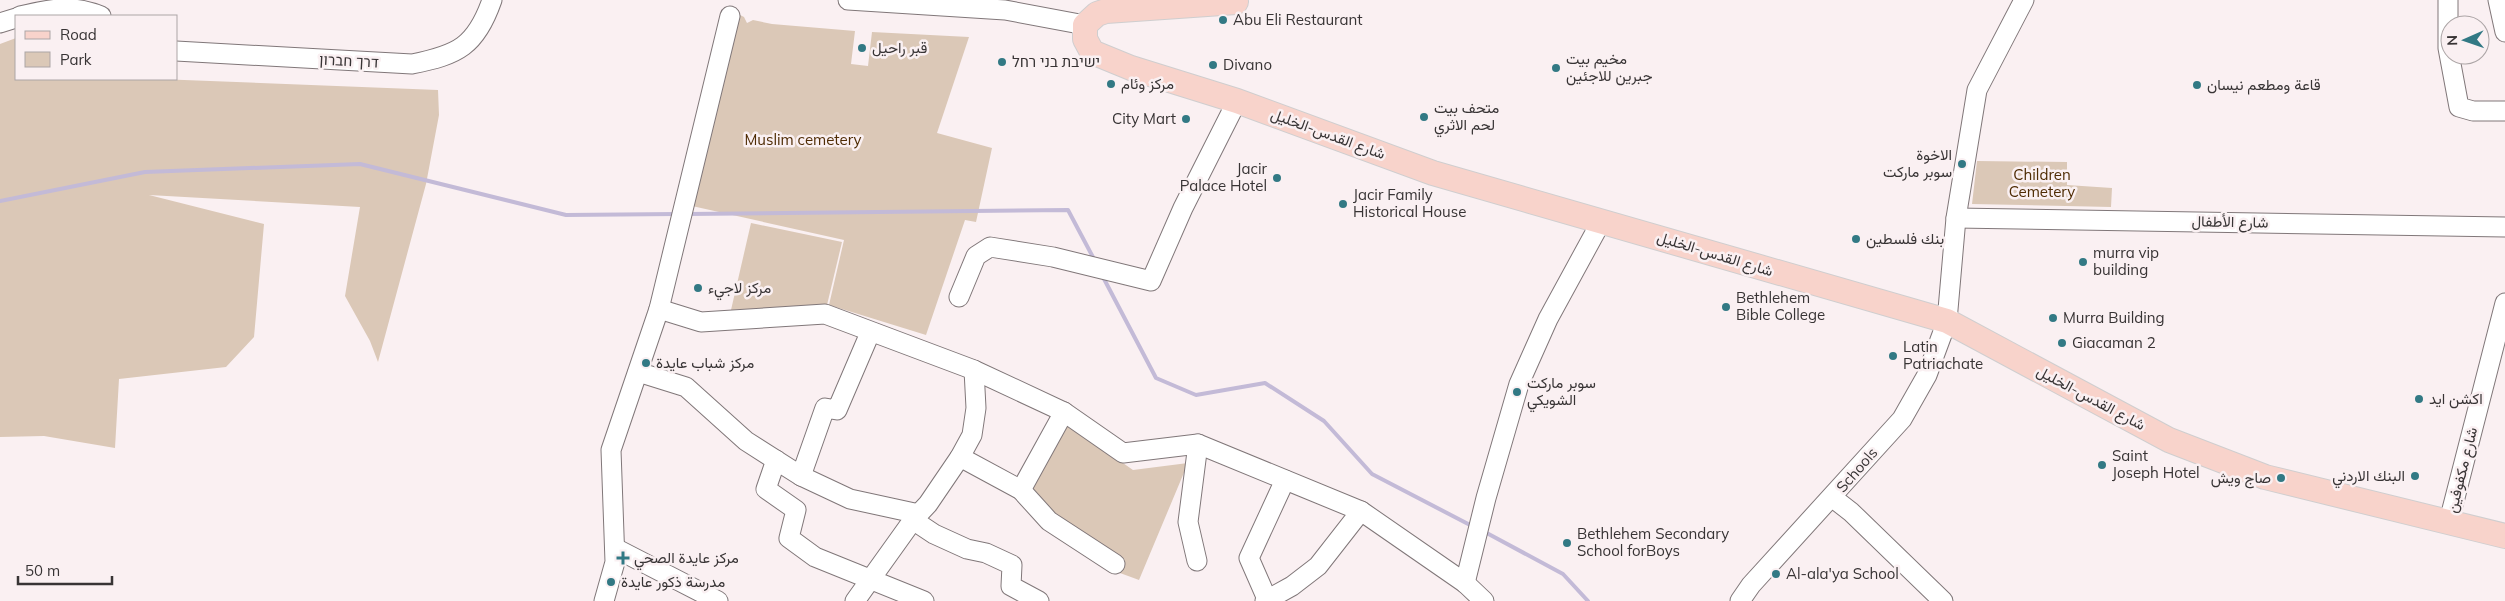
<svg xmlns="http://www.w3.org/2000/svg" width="2505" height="601" font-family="Mulish,Vazirmatn,Heebo,sans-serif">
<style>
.green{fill:#dbc8b7}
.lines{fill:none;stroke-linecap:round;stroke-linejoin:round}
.stream{stroke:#c3bad7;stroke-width:4}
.minor-casing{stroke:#807779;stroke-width:21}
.major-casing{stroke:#cfcecf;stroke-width:26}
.minor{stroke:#fff;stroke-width:19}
.major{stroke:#f8d3cb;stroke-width:24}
.poi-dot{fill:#327984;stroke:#faf0f2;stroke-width:2}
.labels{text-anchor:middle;stroke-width:5;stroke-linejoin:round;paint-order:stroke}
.poi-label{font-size:15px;fill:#383435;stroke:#faf0f2;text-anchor:start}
.street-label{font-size:15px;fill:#383435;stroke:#faf0f2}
.park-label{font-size:15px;fill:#4f2c04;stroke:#faf0f2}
</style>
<rect width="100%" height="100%" fill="#faf0f2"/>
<g class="green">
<path d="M740 15 744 17 747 23 753 20 772 24 855 31 851 64 868 66 872 32 969 37 937 133 992 148 976 222 965 220 926 335 829 305 844 240 692 206Z"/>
<path d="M16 38V79H158L438 90 439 115 426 184 378 362 370 341 345 296 360 207 149 195 264 224 254 337 226 367 119 379 115 448 44 436 0 437V44Z"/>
<path d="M1977 161 2067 162V185L2112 188 2111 207 1972 204Z"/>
<path d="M751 223 842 242 827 305 731 310Z"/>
<path d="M1068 425 1133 470 1188 463 1139 580 1120 573 1118 563 1048 517 1027 489Z"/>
</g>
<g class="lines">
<g class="stream">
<path d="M0 201 145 172 360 164 566 215 676 214"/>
<path d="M688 214 1068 210 1095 261"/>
<path d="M1103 277 1156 378 1196 395 1265 383 1324 421 1372 474 1472 526"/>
<path d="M1483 531 1563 574 1588 601"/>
</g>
<defs>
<g id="minor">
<path d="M848 0 1005 10 1085 25"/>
<path d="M2448 0V48L2459 107 2473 111H2505"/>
<path d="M2498 0 2505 32"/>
<path d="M20 16C50 9 72 4 101 16"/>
<path d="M0 23 16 18"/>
<path d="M176 51 412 64C458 55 476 46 492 0"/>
<path d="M1956 218 2505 227"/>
<path d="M959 297 976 256 990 247 1053 257 1151 281 1183 208 1237 101"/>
<path d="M659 309 730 16"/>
<path d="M638 372 686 387 746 441 801 476 850 499 919 514"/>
<path d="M960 457 1021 490 1049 521 1115 564"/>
<path d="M776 460 766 489 796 510 789 538 815 557 924 601"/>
<path d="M801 476 825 408 837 410 870 333"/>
<path d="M1021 490 1064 412"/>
<path d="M1833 498 1851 512 1943 601"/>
<path d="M913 520 934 534 967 549 986 553 1012 565 1011 586 1039 601"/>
<path d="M2449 521 2505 303"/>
<path d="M615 548 718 601"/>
<path d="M1197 561 1188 522 1198 444"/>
<path d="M1465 583 1486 498 1519 384 1548 319 1602 220"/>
<path d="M1267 599 1249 558 1285 480"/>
<path d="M604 601 615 562 611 450 659 309 701 322 825 314 974 370 1064 412 1123 453 1198 444 1361 511 1465 583 1484 601"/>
<path d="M855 601 913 520 928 504 960 457 972 435 976 408 974 370"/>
<path d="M1265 601 1292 586 1318 566 1361 511"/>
<path d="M1740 601 1751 585 1902 419 1927 375 1947 321 1956 218 1977 90 2024 0"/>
</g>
<path id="major" d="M1236 2 1106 11 1097 14 1085 25V39L1092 52 1131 68 1237 101 1433 173 1947 321 2169 440 2265 477 2505 536"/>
</defs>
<use href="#minor" class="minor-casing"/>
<use href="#major" class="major-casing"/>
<use href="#minor" class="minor"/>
<use href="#major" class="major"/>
</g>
<g class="poi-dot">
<circle cx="1223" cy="20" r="5"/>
<circle cx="862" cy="48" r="5"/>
<circle cx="1002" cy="62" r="5"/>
<circle cx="1213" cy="65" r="5"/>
<circle cx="1556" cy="68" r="5"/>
<circle cx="1111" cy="84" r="5"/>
<circle cx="2197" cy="85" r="5"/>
<circle cx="1424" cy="117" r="5"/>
<circle cx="1186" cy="119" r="5"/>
<circle cx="1962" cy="164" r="5"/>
<circle cx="1277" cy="178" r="5"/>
<circle cx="1343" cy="204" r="5"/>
<circle cx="1856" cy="239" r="5"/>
<circle cx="2083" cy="262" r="5"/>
<circle cx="698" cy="288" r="5"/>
<circle cx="1726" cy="307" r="5"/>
<circle cx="2053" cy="318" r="5"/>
<circle cx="2062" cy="343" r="5"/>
<circle cx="1893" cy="356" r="5"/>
<circle cx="646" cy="363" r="5"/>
<circle cx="1517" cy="392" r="5"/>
<circle cx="2419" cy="399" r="5"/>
<circle cx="2102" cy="465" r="5"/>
<circle cx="2415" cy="476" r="5"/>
<circle cx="2281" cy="478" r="5"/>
<circle cx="1567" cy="543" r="5"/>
<path d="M620.5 550.5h5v5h5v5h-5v5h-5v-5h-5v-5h5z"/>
<circle cx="1776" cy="574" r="5"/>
<circle cx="611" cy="582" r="5"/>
</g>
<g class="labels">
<g class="poi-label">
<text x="1233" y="25">Abu Eli Restaurant</text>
<text x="872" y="53">قبر راحيل</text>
<text x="1566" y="64">مخيم بيت<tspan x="1566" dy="17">جبرين للاجئين</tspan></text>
<text x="1012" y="67">ישיבת בני רחל</text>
<text x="1223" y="70">Divano</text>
<text x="1121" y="89">مركز وئام</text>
<text x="2207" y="90">قاعة ومطعم نيسان</text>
<text x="1434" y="113">متحف بيت<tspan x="1434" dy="17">لحم الاثري</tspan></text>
<text x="1176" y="124" text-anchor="end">City Mart</text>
<text x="1952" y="160" text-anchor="end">الاخوة<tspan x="1952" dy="17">سوبر ماركت</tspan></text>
<text x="1267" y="174" text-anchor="end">Jacir<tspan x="1267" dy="17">Palace Hotel</tspan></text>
<text x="1353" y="200">Jacir Family<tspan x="1353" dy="17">Historical House</tspan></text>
<text x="1866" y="244">بنك فلسطين</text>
<text x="2093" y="258">murra vip<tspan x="2093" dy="17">building</tspan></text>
<text x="708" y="293">مركز لاجيء</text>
<text x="1736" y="303">Bethlehem<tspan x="1736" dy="17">Bible College</tspan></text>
<text x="2063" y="323">Murra Building</text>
<text x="2072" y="348">Giacaman 2</text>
<text x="1903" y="352">Latin<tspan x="1903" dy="17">Patriachate</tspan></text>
<text x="656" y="368">مركز شباب عايدة</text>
<text x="1527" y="388">سوبر ماركت<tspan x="1527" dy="17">الشويكي</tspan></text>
<text x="2429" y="404">اكشن ايد</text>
<text x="2112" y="461">Saint<tspan x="2112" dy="17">Joseph Hotel</tspan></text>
<text x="2405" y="481" text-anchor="end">البنك الاردني</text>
<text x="2271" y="483" text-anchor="end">صاج ويش</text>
<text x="1577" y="539">Bethlehem Secondary<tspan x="1577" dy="17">School forBoys</tspan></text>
<text x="634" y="563">مركز عايدة الصحي</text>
<text x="1786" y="579">Al-ala'ya School</text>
<text x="621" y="587">مدرسة ذكور عايدة</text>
</g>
<g class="street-label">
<text transform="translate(349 61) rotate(3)" y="5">דרך חברון</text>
<text transform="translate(1328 134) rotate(20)" y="5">شارع القدس-الخليل</text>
<text transform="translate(2230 222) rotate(1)" y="5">شارع الأطفال</text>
<text transform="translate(1715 254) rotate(17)" y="5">شارع القدس-الخليل</text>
<text transform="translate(2091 398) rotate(28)" y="5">شارع القدس-الخليل</text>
<text transform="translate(1857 470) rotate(-49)" y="5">Schools</text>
<text transform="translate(2462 470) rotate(-76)" y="5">شارع مكفوفين</text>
</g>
<g class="park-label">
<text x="803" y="145">Muslim cemetery</text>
<text x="2042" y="180">Children<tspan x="2042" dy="17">Cemetery</tspan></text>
</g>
</g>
<rect x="15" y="15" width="162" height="65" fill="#faf0f2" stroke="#aca5a6"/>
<rect x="25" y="31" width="25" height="8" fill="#f8d3cb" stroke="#aca5a6"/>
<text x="60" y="40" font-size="15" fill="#383435">Road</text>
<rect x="25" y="52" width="25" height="15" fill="#dbc8b7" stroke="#aca5a6"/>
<text x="60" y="65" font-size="15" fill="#383435">Park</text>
<g transform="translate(2465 40) rotate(268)"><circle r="24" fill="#faf0f2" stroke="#aca5a6"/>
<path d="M0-4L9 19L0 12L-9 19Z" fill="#327984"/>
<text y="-8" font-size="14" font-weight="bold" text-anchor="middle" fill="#383435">N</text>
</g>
<path d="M18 576v8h94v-8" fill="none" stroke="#383435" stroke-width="2.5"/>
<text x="25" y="576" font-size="15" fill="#383435" stroke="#faf0f2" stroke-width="4" paint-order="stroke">50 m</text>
</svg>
